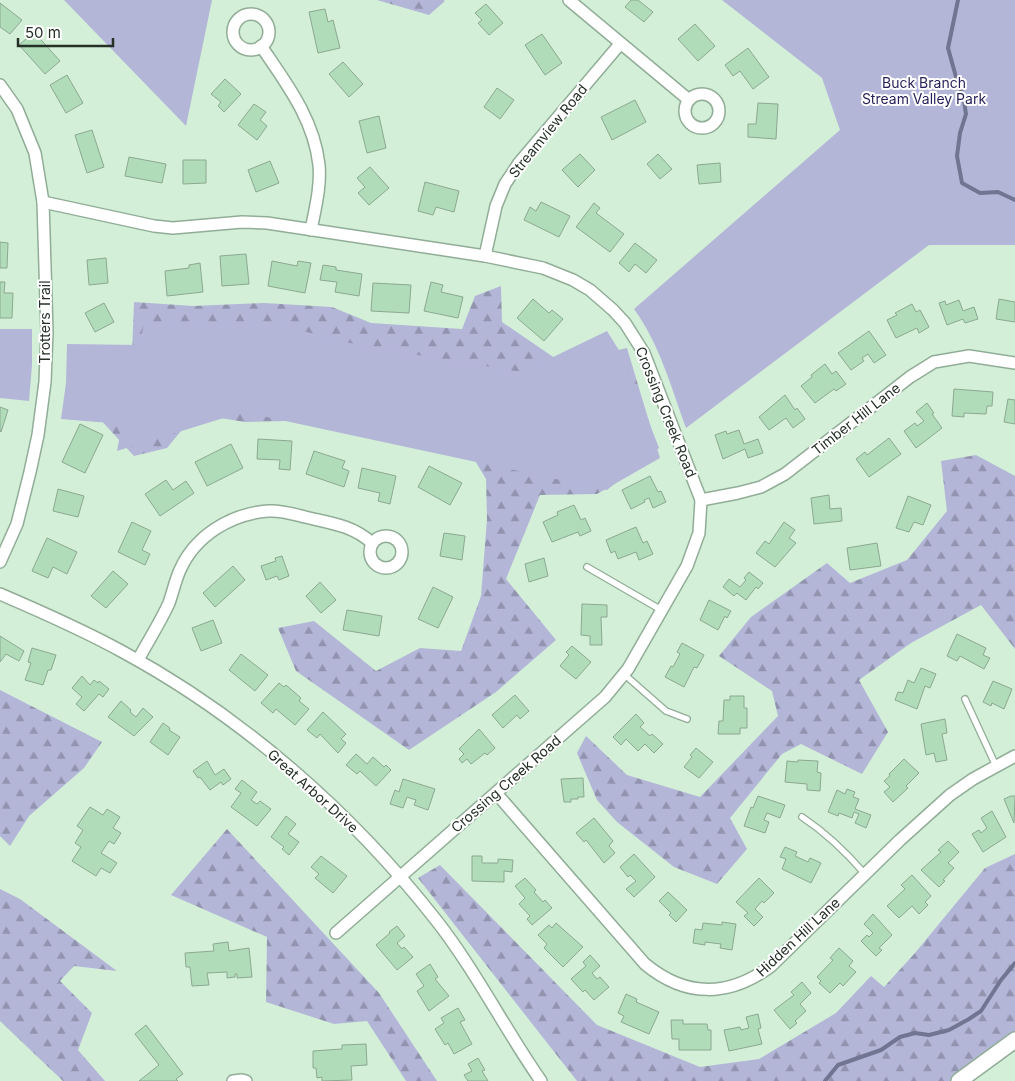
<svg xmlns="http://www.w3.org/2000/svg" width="1015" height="1081" font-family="Inter,sans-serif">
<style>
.forest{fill:url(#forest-firs)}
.park{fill:#b4b6d8}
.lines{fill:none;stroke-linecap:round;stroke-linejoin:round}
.stream{stroke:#707591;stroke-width:4}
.building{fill:#b1dcb9;stroke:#8ca891}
.service-casing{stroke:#92ad97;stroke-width:8}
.minor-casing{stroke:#92ad97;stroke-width:14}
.secondary-casing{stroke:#92ad97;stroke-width:18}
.service{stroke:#fff;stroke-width:5.5}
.minor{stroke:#fff;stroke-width:11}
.secondary{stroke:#fff;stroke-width:15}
.labels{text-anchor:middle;stroke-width:4;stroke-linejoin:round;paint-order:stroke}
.park-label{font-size:14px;fill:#251f56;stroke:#fff}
.street-label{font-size:14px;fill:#253027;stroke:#fff}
</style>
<defs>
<pattern id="forest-firs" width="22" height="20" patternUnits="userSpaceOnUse" patternTransform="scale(1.25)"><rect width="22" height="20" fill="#b4b6d8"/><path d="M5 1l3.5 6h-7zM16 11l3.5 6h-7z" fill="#9294af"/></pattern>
</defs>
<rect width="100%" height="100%" fill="#d3efd8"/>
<g class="forest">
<path d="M377 0H443L445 1 429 15Z"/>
<path d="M501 286 502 322 562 363 627 348 660 458 597 494 540 495 506 579 556 640 496 692 409 750 296 671 278 628 314 621 376 671 420 648 461 651 481 596 487 519 486 479 468 449 330 420 245 422 195 414 167 448 134 456 74 391 132 353 134 302 193 306 264 303 332 307 371 323 462 329 475 296Z"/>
<path d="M976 455 1015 476V649L981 605 911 643 859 680 888 732 862 774 801 744 782 754 730 818 747 849 717 884 674 867 617 822 597 800 577 753 586 736 627 775 700 797 778 716 772 691 719 656 751 617 827 563 850 583 907 560 947 511 941 461Z"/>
<path d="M0 690 102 742 84 768 29 816 10 846 0 836Z"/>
<path d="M227 829 379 993 437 1081H406L367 1021 334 1024 266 1002 267 937 171 895Z"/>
<path d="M1015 854V1040L959 1081H577L418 878 440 865 597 1025 700 1067 759 1059 836 1013 871 976 884 987 915 953 985 868Z"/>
<path d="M0 889 20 899 117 971 74 966 60 981 92 1013 78 1050 105 1081H63L0 1021Z"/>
</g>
<g class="park">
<path d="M64 0H212L186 126Z"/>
<path d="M722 0H1015V245H929L686 428C671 387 660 345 634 309L840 130 822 78Z"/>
<path d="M259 320 362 346 522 372 607 331 625 360 659 448 607 490 243 412 117 451 122 424 61 419 66 383 67 344 139 345 145 321 204 327Z"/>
<path d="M0 329H32V365L29 401 0 398Z"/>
</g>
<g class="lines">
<g class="stream">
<path d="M958 0 948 48 956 77 963 95 966 114 960 133 957 156 962 183 980 193 998 192 1015 200"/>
<path d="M825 1081 838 1065 881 1050 900 1037 915 1033 929 1035 949 1030 969 1019 981 1011 1001 980 1015 963"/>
</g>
</g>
<g class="building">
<path d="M631 0H638L653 12 644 22 625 7Z"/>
<path d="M0 3 22 20 10 34 0 27Z"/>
<path d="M486 4 503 23 489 35 478 23 482 20 475 13Z"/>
<path d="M325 9 328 22 333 20 340 48 318 53 309 12Z"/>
<path d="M695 24 715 46 698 61 678 39Z"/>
<path d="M34 32 60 61 45 74 19 45Z"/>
<path d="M542 34 562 63 545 75 525 45Z"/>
<path d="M748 48 769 77 753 89 740 71 733 76 725 65Z"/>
<path d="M343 62 363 84 349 97 329 74Z"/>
<path d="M67 75 83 103 66 113 50 85Z"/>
<path d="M225 79 241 94 224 112 218 106 221 102 211 94Z"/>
<path d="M497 88 514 100 500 119 484 107Z"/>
<path d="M635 100 646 122 612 140 601 117Z"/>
<path d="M758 103 778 104 776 139 748 137V124H756Z"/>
<path d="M254 104 266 112 260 120 267 126 257 140 238 125Z"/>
<path d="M379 116 386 148 367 153 359 121Z"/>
<path d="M92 130 104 167 87 173 75 135Z"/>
<path d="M580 154 595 170 578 187 562 170Z"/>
<path d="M658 154 672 169 660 179 647 164Z"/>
<path d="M129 157 166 164 162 183 125 176Z"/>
<path d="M183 160H206V183L183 184Z"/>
<path d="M270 161 279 183 256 192 248 170Z"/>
<path d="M720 163 721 182 699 184 697 165Z"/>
<path d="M370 167 389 188 369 205 358 193 365 187 357 178Z"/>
<path d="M425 182 459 191 454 212 436 207 433 215 418 211Z"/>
<path d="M541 202 570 216 559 237 524 220 530 207 536 211Z"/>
<path d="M594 203 600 208 596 213 624 234 610 252 576 227Z"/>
<path d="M0 242 8 243 7 268H0Z"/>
<path d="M635 243 657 260 646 273 635 264 629 272 619 263Z"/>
<path d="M246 254 249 284 222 286 220 256Z"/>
<path d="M106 258 108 283 89 285 87 260Z"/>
<path d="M272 261 297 266 298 261 311 263 305 293 268 286Z"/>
<path d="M200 263 203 292 167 296 165 271 189 268V265Z"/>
<path d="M323 265 336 267V270L362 274 359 296 335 292 337 282 320 280Z"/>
<path d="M0 282H5L4 293H13L12 318H0Z"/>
<path d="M431 282 443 285 441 292 463 297 458 318 424 311Z"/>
<path d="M373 283 411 285 409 313 371 311Z"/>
<path d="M533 299 549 313 552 310 563 319 544 341 517 318Z"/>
<path d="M999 299 1015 302V322L996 319Z"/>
<path d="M959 300 963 311 974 307 978 319 965 323 963 319 947 325 939 303 945 301 946 305Z"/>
<path d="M104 303 114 322 95 332 85 313Z"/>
<path d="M912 304 916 312 920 310 929 327 919 333 917 328 896 338 887 320 897 315 895 313Z"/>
<path d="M869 331 886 355 874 363 868 354 862 358 864 361 851 370 838 353Z"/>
<path d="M825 364 832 374 836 371 846 384 836 391 834 389 815 403 801 386 812 377 811 375Z"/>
<path d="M954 389 993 392 992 406H987L986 414 964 413V417L952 416Z"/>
<path d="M785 395 795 410 797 408 805 419 793 428 786 418 769 430 759 417Z"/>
<path d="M1008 399 1015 400V424L1004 422Z"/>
<path d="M927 403 934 413 932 414 942 428 916 448 904 431 915 423 917 426 924 421 916 412Z"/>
<path d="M0 407 8 410 1 432 0 431Z"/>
<path d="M80 424 103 435 85 473 62 462Z"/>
<path d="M739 430 744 444 758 439 763 453 748 458 745 449 723 459 715 435 726 431 727 434Z"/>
<path d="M889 438 901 454 869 477 856 459 865 452 867 455Z"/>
<path d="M258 439 292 441 290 470 279 469 280 460 257 459Z"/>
<path d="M231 444 243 468 207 486 195 462Z"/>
<path d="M314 451 345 461 342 468 349 471 344 487 306 474Z"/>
<path d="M429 466 462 483 450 505 418 487Z"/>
<path d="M362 468 396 476 390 504 378 501 380 493 358 488Z"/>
<path d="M650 476 658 492 661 491 666 502 653 508 649 498 644 500 645 502 631 509 622 490Z"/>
<path d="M166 480 173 490 186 481 194 493 160 516 145 494Z"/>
<path d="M58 489 84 496 78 517 53 511Z"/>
<path d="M829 495 830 509 841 508 842 521 814 524 811 498Z"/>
<path d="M908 496 931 505 923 525 914 522 909 532 896 528Z"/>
<path d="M574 505 581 520 585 518 591 531 580 536 578 532 552 542 543 522 558 515 557 512Z"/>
<path d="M132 522 151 531 142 550 150 554 145 565 118 552Z"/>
<path d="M784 522 795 530 789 538 796 543 775 567 756 553 765 541 769 544Z"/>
<path d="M636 527 643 543 647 541 653 554 639 560 636 552 618 559 615 551 611 553 606 540Z"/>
<path d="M444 533 465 536 462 560 440 556Z"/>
<path d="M47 538 77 552 67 574 53 567 48 578 32 571Z"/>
<path d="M877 543 881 566 850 570 847 548Z"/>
<path d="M282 556 289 576 279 580 277 576 266 580 261 566 276 561 275 558Z"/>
<path d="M544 558 548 576 529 582 525 564Z"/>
<path d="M233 566 245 580 215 607 203 593Z"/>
<path d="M113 571 128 584 106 608 91 596Z"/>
<path d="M749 572 763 583 758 589 756 587 746 600 737 593 734 596 723 587 729 579 740 587 746 580 744 578Z"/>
<path d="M320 582 336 600 321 613 306 596Z"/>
<path d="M433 587 453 597 438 628 418 619Z"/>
<path d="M709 600 731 611 727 618 725 616 718 630 700 620Z"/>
<path d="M582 604 607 605V617H601L602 645H590V636L581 635Z"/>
<path d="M347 610 382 616 379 636 343 630Z"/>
<path d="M213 620 222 643 201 651 192 628Z"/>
<path d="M957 634 986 648 983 655 990 658 984 669 960 656 957 661 947 656Z"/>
<path d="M0 636 24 651 19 661 6 654 0 662Z"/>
<path d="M682 643 704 655 697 668 694 667 684 687 665 677 671 666 673 667 680 654 677 652Z"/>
<path d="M572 646 591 662 576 679 560 666 569 655 566 652Z"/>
<path d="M32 648 56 655 51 670H48L43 685 25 680 31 663 28 662Z"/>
<path d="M241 654 268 675 255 691 229 670Z"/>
<path d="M921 668 936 674 930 688 925 686 917 709 895 700 898 692 903 693 908 680 914 683Z"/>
<path d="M82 676 90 685 94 680 98 683 99 681 109 689 103 697 99 694 84 711 76 704 82 697 72 688Z"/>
<path d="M993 681 1012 689 1004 709 992 703 991 706 983 702Z"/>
<path d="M279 683 284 687 286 685 301 698 299 701 309 709 295 725 276 709 273 713 261 703Z"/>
<path d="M515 695 529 711 520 719 517 715 503 728 492 715Z"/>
<path d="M730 696H744V708H747V728H740V734H718L719 721H723L724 700H730Z"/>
<path d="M121 701 131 710 130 712 136 717 143 708 153 717 134 736 108 717Z"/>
<path d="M323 712 346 734 341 739 346 743 338 753 320 734 317 738 307 730Z"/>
<path d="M636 714 644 723 640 727 650 736 652 734 663 744 654 753 645 744 638 751 626 739 621 745 613 737Z"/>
<path d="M945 719 947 733 942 734 947 760 936 762 934 753 926 755 921 724Z"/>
<path d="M163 723 170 728 169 730 180 737 168 755 150 742Z"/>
<path d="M479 729 495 748 487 755 485 753 471 764 467 759 462 763 459 759 464 754 459 749Z"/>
<path d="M696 748 713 762 699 778 684 767 692 757 690 755Z"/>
<path d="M356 754 367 764 373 757 384 767 386 765 391 770 376 786 360 771 357 774 346 765Z"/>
<path d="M904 759 919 773 906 786 908 788 893 802 884 792 890 787 884 781 890 776 889 774Z"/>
<path d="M798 760 818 761 817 772 821 773 820 791 807 790V784L785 782 787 761 798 762Z"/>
<path d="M207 761 215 775 224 769 231 779 223 785 221 782 210 790 200 777 198 778 193 771Z"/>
<path d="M583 778 584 797H578V799H571V802H564L561 779Z"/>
<path d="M403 779 435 789 428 810 414 805 416 800 407 797 403 808 390 804 395 790 399 792Z"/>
<path d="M242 780 257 792 251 800 257 804 260 801 271 809 257 826 231 807 241 793 235 789Z"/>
<path d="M847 789 855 792 853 797 859 799 855 809 871 815 866 828 855 823 859 814 854 812 852 818 839 813 838 816 828 812 837 790 845 794Z"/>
<path d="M758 796 785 805 780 818 767 813 764 820 769 822 765 833 744 826 751 807 753 808Z"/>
<path d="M1011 796H1015L1014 823 1004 799Z"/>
<path d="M90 807 103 815 107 809 120 817 113 828 121 833 114 844 109 841 101 853 117 863 110 873 101 868 96 876 72 861 81 847 75 843 83 830 77 826Z"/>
<path d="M992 811 1006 837 983 852 972 834 979 830 981 833 987 828 981 818Z"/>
<path d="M286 816 296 824 288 834 299 842 289 855 282 849 284 847 271 837Z"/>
<path d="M594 818 613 841 609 846 615 853 604 863 586 840 584 842 576 833Z"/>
<path d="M948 841 959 852 948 863 954 868 943 880 945 881 939 887 921 870 941 852 938 850Z"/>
<path d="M785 847 797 852 795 856 808 862 810 858 821 863 811 883 782 869 786 859 780 857Z"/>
<path d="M634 854 655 877 634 897 626 889 636 881 630 875 628 877 620 867Z"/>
<path d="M321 856 347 876 333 893 315 878 319 874 311 867Z"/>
<path d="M472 856H482V863H498V859L513 860 512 872 504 871V882L472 881Z"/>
<path d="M912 875 931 896 925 902 928 905 919 914 912 906 899 918 887 906 905 889 901 885Z"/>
<path d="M525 878 536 890 534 892 543 902 545 900 552 908 532 925 527 919 530 916 519 904 525 898 515 886Z"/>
<path d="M759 878 774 893 764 903 762 901 755 909 763 917 754 926 744 916 748 913 736 902Z"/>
<path d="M668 892 687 910 676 922 669 915 671 913 659 901Z"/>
<path d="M873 914 892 935 879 948 882 950 876 956 861 941 867 935 869 937 873 933 864 924Z"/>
<path d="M722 922 736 924 732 950 720 948 721 944 705 942V945L693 943 695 929 702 930 703 923 722 925Z"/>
<path d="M556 923 583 947 563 967 544 948 547 944 538 935 549 925 552 928Z"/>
<path d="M397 926 405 936 397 943 402 949 404 947 413 957 397 970 376 945 390 933 389 932Z"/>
<path d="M228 942 229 951 249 948 252 977 237 978V974H235V977L227 978V972L207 973 209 985 192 986 190 967H186L185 953 214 951 213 944Z"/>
<path d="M839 948 853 961 849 966 856 972 843 986 840 983 830 993 819 983 821 981 817 977 833 960 830 958Z"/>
<path d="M590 955 600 966 592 973 597 979 600 977 609 987 594 1000 585 990 583 992 571 979 586 966 583 962Z"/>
<path d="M430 964 438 977 435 979 449 996 429 1011 417 991 424 986 416 974Z"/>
<path d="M802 982 811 993 800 1004 806 1011 795 1021 797 1023 790 1029 774 1010 794 995 791 992Z"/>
<path d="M626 994 637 999 636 1002 659 1012 649 1034 621 1022 624 1016 618 1013Z"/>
<path d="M458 1008 465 1020 460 1022 472 1044 454 1054 448 1043 445 1045 435 1029 444 1023 441 1018Z"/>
<path d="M758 1014 761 1028 758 1029 762 1044 729 1051 724 1030 740 1027 741 1030 749 1028 746 1017Z"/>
<path d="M671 1020H683V1024H707L708 1030H711V1050H679V1039H672Z"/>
<path d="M146 1025 183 1074 176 1079 178 1081H139L159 1065 135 1034Z"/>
<path d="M366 1044 367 1065 351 1066 352 1080 322 1081V1077L317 1078 316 1068H313V1051L342 1049V1045Z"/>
<path d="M478 1058 485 1070 482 1071 488 1081H468L464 1075 472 1071 468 1064Z"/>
</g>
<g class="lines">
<defs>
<g id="service">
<path d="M587 567 663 611"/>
<path d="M625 675 666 711 687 719"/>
<path d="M965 699 996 766"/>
<path d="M802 817C826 833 846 852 865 874"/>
</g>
<g id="minor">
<path d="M569 0 689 100"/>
<circle cx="251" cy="32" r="18"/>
<path d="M261 46C286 83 314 119 319 165 321 187 315 209 311 230"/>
<path d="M0 85 17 109 35 153 43 202 47 332 45 382 38 435 30 472 17 524 0 562"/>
<circle cx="702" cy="111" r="17"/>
<path d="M43 202 154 226 173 228 242 222 267 223 485 256 543 268 573 280 590 290 613 310 625 323 644 353 701 500 699 533 687 566 628 669 605 697 336 933"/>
<path d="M485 256 496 206 505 184 519 163 620 44"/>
<path d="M701 500 738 493 761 487 785 474 910 377 934 362 969 356 1015 363"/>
<circle cx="386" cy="552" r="16"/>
<path d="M0 594C42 612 83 630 123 652 243 717 352 813 436 920 476 971 504 1028 541 1081"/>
<path d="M138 660C148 641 160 623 169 603 173 592 175 581 180 570 195 536 230 514 268 511 281 510 293 514 305 517 330 523 352 525 372 543"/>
<path d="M496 793 645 964C686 998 729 997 771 966L900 840 950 795 973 779 1015 756"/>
<path d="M233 1081 242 1080 246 1081"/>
</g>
<path id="secondary" d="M959 1081 1015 1040"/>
</defs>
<use href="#service" class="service-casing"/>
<use href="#minor" class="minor-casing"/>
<use href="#secondary" class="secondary-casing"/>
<use href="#service" class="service"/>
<use href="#minor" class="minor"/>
<use href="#secondary" class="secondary"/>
</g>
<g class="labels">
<g class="park-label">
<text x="924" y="88">Buck Branch<tspan x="924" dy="16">Stream Valley Park</tspan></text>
</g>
<g class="street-label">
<text transform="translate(548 131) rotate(-51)" y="5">Streamview Road</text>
<text transform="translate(45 322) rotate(-90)" y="5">Trotters Trail</text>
<text transform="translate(666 412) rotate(68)" y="5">Crossing Creek Road</text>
<text transform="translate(856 419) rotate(-38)" y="5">Timber Hill Lane</text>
<text transform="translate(506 784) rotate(-41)" y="5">Crossing Creek Road</text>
<text transform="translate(313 791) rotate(42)" y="5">Great Arbor Drive</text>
<text transform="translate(798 937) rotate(-43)" y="5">Hidden Hill Lane</text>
</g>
</g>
<path d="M18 38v8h95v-8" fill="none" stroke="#253027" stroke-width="2.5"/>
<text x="25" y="38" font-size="15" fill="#253027" stroke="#ffffff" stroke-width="4" paint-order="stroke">50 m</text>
</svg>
